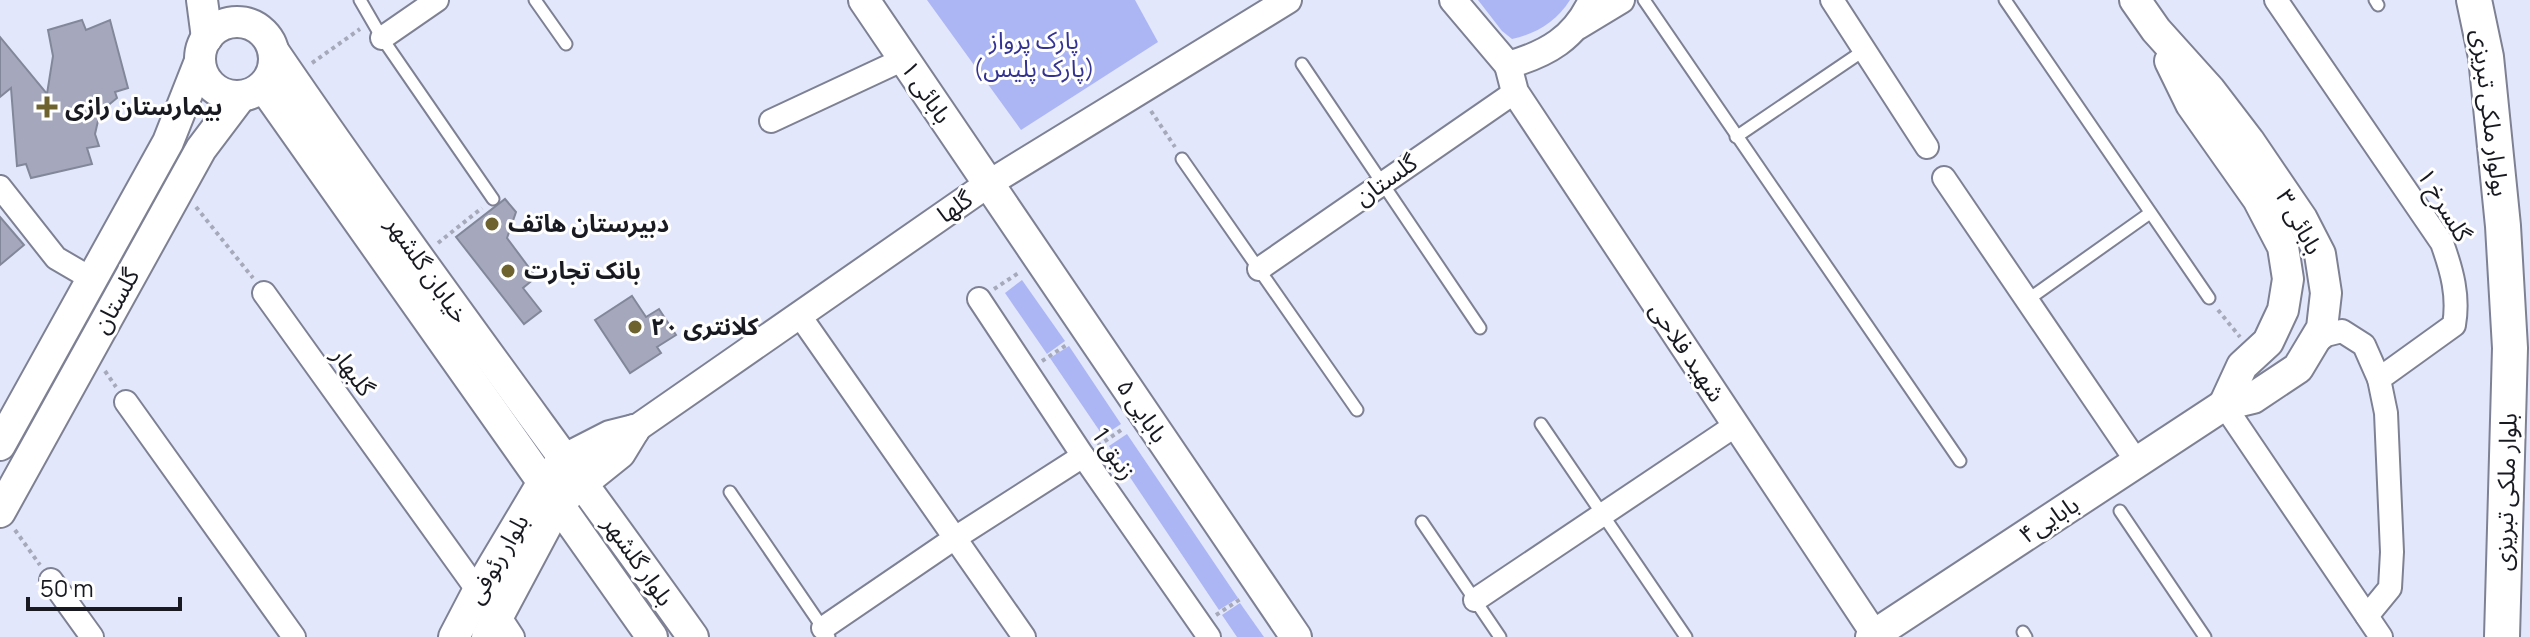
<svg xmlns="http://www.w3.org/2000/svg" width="2530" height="637" font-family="Manrope,'Noto Sans Arabic',sans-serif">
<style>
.green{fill:#acb6f5}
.building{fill:#a5a8bc;stroke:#83879a;stroke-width:2}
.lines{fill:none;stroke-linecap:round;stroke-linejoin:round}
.service-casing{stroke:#7e8194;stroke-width:15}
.minor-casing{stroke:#7e8194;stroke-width:26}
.tertiary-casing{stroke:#7e8194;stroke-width:30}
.secondary-casing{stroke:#7e8194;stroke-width:34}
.primary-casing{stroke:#7e8194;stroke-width:38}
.path{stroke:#a6a9b9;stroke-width:4;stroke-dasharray:4 4;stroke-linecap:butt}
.service{stroke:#fff;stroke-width:11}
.minor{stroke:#fff;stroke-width:22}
.tertiary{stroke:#fff;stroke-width:26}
.secondary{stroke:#fff;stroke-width:30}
.primary{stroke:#fff;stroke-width:34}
.poi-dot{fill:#6e622f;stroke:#fff;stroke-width:3}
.labels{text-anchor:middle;stroke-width:6;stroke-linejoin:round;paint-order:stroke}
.park-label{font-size:24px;fill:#343393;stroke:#fff}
.street-label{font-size:24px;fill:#191a21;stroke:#fff}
.poi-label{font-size:24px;font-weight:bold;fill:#191a21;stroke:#fff;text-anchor:start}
</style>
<rect width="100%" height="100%" fill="#e3e7fb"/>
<g class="green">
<path d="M927 0H1135L1158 42 1021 130Z"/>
<path d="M1478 0H1570C1557 21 1536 34 1512 39L1502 31Z"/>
<path d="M1022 280 1065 341 1047 354 1005 293Z"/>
<path d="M1069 346 1121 424 1103 436 1050 358Z"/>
<path d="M1127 434 1238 598 1219 610 1109 446Z"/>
<path d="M1240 603 1264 637H1237L1222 615Z"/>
</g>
<g class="building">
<path d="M82 20 86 30 110 20 128 88 115 92 117 98 100 112 95 134 99 146 87 148 92 164 31 178 26 164 17 166 11 88 0 97V37L47 94 53 56 48 30Z"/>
<path d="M505 199 516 212 507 238 536 277 523 288 541 311 524 324 456 237Z"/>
<path d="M0 217 24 245 0 265Z"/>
<path d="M632 296 646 317 659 309 676 335 657 347 661 353 630 373 595 320Z"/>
</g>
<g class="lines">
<defs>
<g id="service">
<path d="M360 0 382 38 493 199"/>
<path d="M535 0 566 44"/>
<path d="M1644 0 1960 461"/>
<path d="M2005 0 2209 298"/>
<path d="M2375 0 2378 5"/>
<path d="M1302 64 1480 328"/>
<path d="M1736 137 1863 51"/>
<path d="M1182 159 1357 410"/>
<path d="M2026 301 2150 213"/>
<path d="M1541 424 1686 637"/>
<path d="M730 492 829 637"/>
<path d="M2120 511 2205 637"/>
<path d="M1422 522 1500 637"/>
<path d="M2023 632 2026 637"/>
</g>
<g id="minor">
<path d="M1832 0 1927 147"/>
<path d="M2276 0 2442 243C2452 271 2459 296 2454 325L2379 379 2386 413 2392 552 2390 588 2367 616"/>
<path d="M382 38 437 0"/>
<path d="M771 121 904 59"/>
<path d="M1944 178 2137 462"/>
<path d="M0 187 56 258 92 279"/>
<path d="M1259 269 1515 92"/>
<path d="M264 293 478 591 498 614 513 637"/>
<path d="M979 299 1083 456 1209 637"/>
<path d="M800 316 1024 637"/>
<path d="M2311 347 2326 335 2342 331 2364 345 2379 379"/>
<path d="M126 402 294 637"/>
<path d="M2224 405 2381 637"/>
<path d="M51 580 92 637"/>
<path d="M1475 600 1736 425"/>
<path d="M823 628 955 538 1083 456"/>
</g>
<g id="tertiary">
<path d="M1453 0 1508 65C1547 54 1575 38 1592 0"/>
<path d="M1578 26 1621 0"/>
<path d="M1508 65 1515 92 1875 635"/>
<path d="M634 430 988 184 1288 0"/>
</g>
<g id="secondary">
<path d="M202 0 207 38"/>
<path d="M864 0 1296 637"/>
<circle cx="237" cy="59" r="37"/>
<path d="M274 52C409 250 554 442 693 637"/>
<path d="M2170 61 2191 104 2258 199 2283 247 2288 279 2283 310 2268 342 2242 366 2224 405"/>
<path d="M263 86 652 637"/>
<path d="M0 445 168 142 200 61"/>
<path d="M0 512 201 149 241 96"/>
<path d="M454 637 478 591 543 482 565 459 610 436 634 430"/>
<path d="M487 637 559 502 620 453 634 430"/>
<path d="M1871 637 2224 405 2253 398 2298 368 2322 328 2326 293 2320 254 2302 219 2249 141 2210 90 2156 30 2135 0"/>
</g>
<path id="primary" d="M2474 0 2486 57 2503 226 2510 348 2502 637"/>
</defs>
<use href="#service" class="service-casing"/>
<use href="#minor" class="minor-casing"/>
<use href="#tertiary" class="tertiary-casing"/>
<use href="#secondary" class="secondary-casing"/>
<use href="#primary" class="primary-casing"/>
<g class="path">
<path d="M312 63 360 29"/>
<path d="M1151 111 1175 147"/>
<path d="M196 207 253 278"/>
<path d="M438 243 482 208"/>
<path d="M994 289 1020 272"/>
<path d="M2218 310 2240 337"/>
<path d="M1042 361 1068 344"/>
<path d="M105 371 116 387"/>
<path d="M1098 446 1124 428"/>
<path d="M15 530 40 565"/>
<path d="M1216 615 1242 598"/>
</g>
<use href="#service" class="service"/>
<use href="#minor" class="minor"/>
<use href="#tertiary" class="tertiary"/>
<use href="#secondary" class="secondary"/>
<use href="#primary" class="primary"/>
</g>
<g class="poi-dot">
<path d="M43 95h8v8h8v8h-8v8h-8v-8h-8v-8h8z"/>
<circle cx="492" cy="224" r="8"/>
<circle cx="508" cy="271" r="8"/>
<circle cx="635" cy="327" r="8"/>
</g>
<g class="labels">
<g class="park-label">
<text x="1034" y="49">پارک پرواز<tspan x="1034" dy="28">(پارک پلیس)</tspan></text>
</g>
<g class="street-label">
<text transform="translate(926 92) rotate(56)" y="8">بابائی ۱</text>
<text transform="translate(2490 113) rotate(83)" y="8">بولوار ملکی تبریزی</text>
<text transform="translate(1386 180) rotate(-35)" y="8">گلستان</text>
<text transform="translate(2444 205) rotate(59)" y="8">گلسرخ ۱</text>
<text transform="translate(955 207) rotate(-35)" y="8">گلها</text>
<text transform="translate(2299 222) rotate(61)" y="8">بابائی ۳</text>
<text transform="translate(427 270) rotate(55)" y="8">خیابان گلشهر</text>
<text transform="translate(116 301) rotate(-61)" y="8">گلستان</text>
<text transform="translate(1687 352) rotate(56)" y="8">شهید فلاحی</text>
<text transform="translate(353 372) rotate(54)" y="8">گلبهار</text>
<text transform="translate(1142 411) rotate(56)" y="8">۵ بابایی</text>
<text transform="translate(1114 454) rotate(55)" y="8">زنبق 1</text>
<text transform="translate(2506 492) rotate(-88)" y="8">بلوار ملکى تبریزى</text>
<text transform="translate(2049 520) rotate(-33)" y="8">بابایی۴</text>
<text transform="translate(498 559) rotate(-60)" y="8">بلوار رئوفی</text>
<text transform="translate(638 561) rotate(55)" y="8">بلوار گلشهر</text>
</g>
<g class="poi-label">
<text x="65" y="115">بیمارستان رازی</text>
<text x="508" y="232">دبیرستان هاتف</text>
<text x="524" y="279">بانک تجارت</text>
<text x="651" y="335">کلانتری ۲۰</text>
</g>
</g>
<path d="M28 597v12h152v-12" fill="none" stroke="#191a21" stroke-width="4"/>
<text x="40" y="597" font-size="24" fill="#191a21" stroke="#ffffff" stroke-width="6" paint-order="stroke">50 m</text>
</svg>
